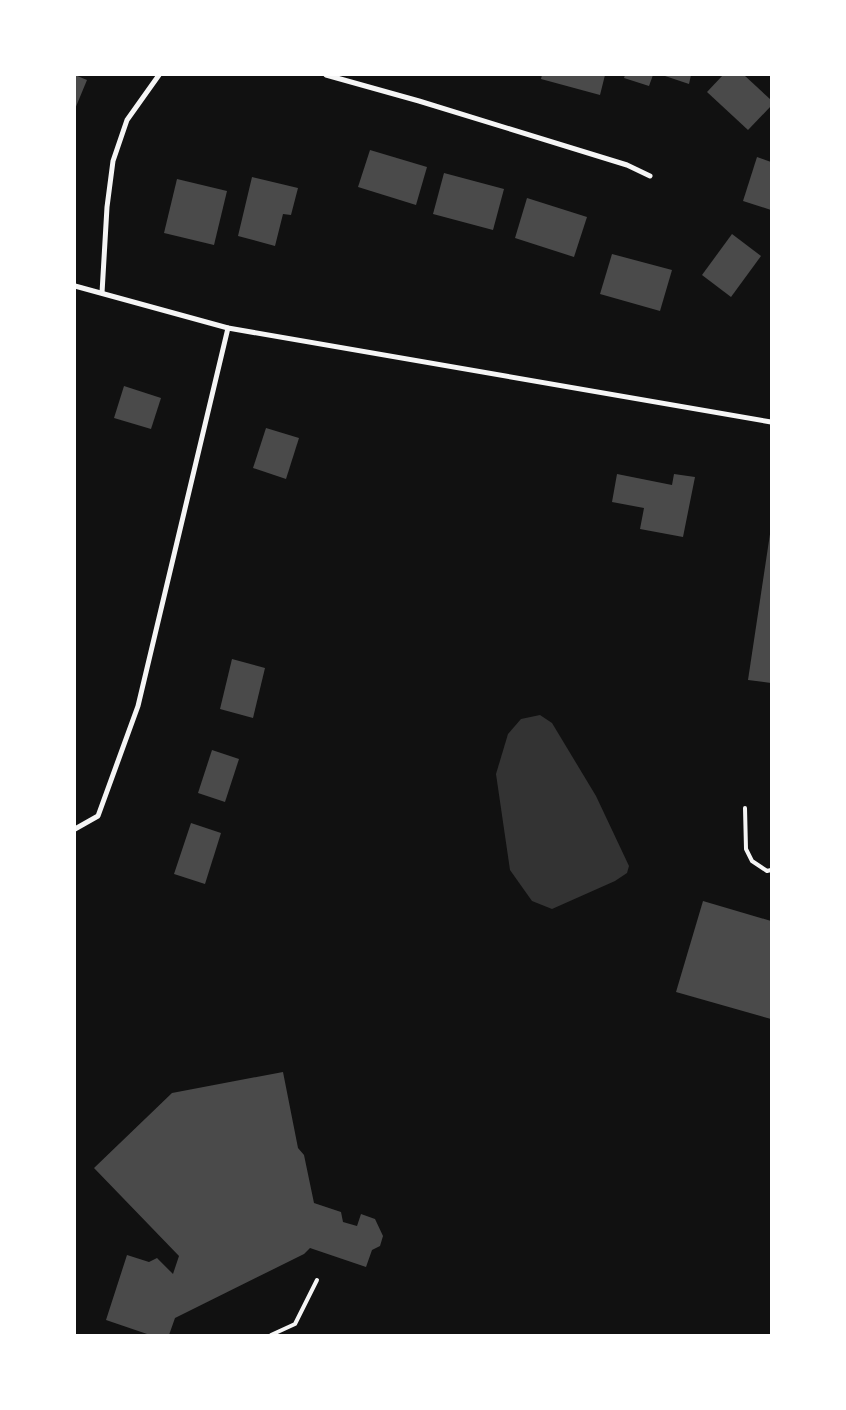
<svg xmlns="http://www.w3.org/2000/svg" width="846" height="1410" font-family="'Zilla Slab',serif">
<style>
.water{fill:#333}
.building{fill:#4a4a4a}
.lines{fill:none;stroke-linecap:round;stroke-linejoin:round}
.service{stroke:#f5f5f5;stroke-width:4}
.minor{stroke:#f5f5f5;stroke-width:5}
</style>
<rect width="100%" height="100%" fill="#111"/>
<path class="water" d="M540 715 552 723 596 796 629 866 627 873 615 881 552 909 532 901 510 870 496 774 508 734 521 719Z"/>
<g class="building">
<path d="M75 75 87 80 75 109Z"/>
<path d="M542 75H605L600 95 541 79Z"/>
<path d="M625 75H653L649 86 624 78Z"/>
<path d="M662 75H691L689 84Z"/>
<path d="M723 75H744L771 100V106L748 130 707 92Z"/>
<path d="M370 150 427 167 416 205 358 187Z"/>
<path d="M757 157 771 162V210L743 201Z"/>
<path d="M444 173 504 189 493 230 433 214Z"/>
<path d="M252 177 298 188 291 215 283 214 275 246 238 236Z"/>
<path d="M177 179 227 191 214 245 164 233Z"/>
<path d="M527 198 587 217 574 257 515 238Z"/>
<path d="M732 234 761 256 731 297 702 275Z"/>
<path d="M612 254 672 270 660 311 600 294Z"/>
<path d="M124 386 161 398 151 429 114 418Z"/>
<path d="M266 428 299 438 286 479 253 468Z"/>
<path d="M617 474 672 485 674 474 695 477 683 537 640 529 644 508 612 502Z"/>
<path d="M770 534H771V683L748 680Z"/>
<path d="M232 659 265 668 253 718 220 709Z"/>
<path d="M212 750 239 759 225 802 198 793Z"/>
<path d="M191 823 221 833 205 884 174 874Z"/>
<path d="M703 901 771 921V1019L676 992Z"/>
<path d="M283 1072 298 1148 304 1155 314 1203 341 1212 343 1222 357 1226 361 1214 375 1219 383 1236 380 1246 372 1250 366 1267 310 1248 304 1254 175 1318 169 1335H150L106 1320 127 1255 149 1262 157 1258 173 1274 179 1256 94 1168 172 1093Z"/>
</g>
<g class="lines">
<g class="service">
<path d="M745 808 746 849 752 861 767 871 771 870"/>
<path d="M271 1335 295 1324 317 1280"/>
</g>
<g class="minor">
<path d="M326 75 419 101 627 165 650 176"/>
<path d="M75 286 228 328 771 422"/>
<path d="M102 293 107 207 113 161 127 120 159 75"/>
<path d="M75 829 98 816 138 706 228 328"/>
</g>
</g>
<rect width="846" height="1410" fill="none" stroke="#ffffff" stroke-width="152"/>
</svg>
